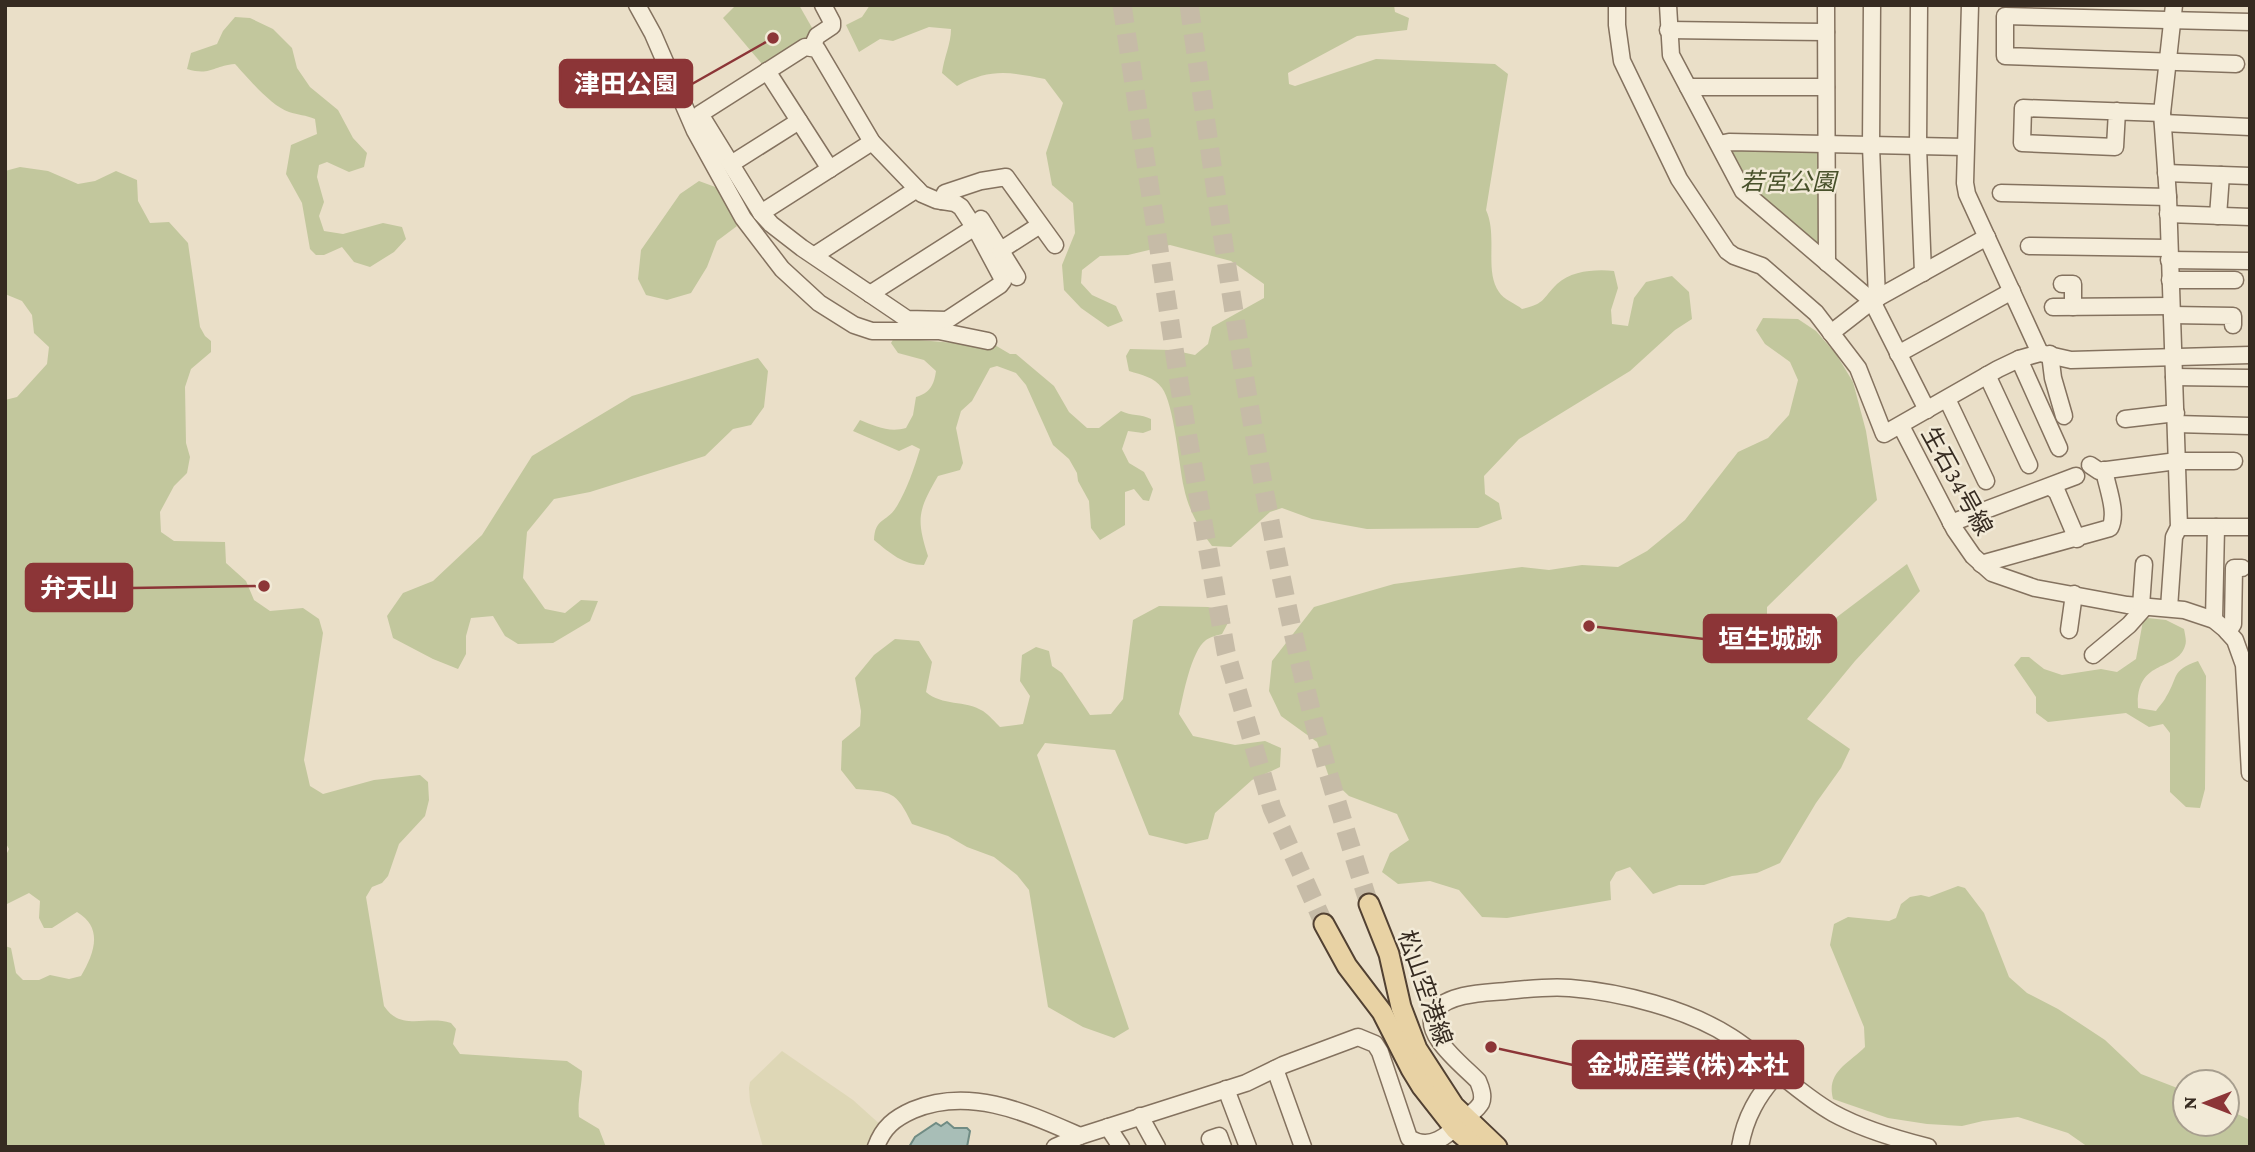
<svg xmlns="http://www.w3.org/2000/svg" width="2255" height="1152" font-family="'Crimson Pro','Noto Sans JP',serif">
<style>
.farmland{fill:#ded7b6}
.green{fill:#c2c79d}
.water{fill:#a8beb7;stroke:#708c84;stroke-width:2}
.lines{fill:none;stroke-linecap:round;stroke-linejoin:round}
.major-tunnel{stroke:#c6bba7;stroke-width:19;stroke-dasharray:19 10;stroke-linecap:butt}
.minor-casing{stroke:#84725f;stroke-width:19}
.major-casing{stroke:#524132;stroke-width:23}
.minor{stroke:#f5edda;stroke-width:16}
.major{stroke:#e8d2a4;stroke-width:19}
.labels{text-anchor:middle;stroke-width:5;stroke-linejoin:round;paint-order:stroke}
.park-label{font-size:24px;font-style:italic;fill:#47502a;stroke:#f2ead7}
.street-label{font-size:24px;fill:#362b21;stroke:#f2ead7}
.leader{fill:none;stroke:#8c3537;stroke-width:2.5}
.callout-dot{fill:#8c3537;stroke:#f2ead7;stroke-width:2.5}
.callout{fill:#8c3537;stroke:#8c3537;stroke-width:2.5}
.callout-label{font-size:26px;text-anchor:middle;font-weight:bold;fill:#fff}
</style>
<rect width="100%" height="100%" fill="#eadfc8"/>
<path class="farmland" d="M782 1051 853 1100 883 1127 876 1147H763L750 1102 749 1088 750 1082Z"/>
<g class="green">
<path d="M736 5H799L815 33 762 64 723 18Z"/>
<path d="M870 5H1394L1395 12 1409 18 1407 30 1357 36 1288 73 1289 84 1295 86 1376 59 1495 64 1508 74 1486 210C1498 236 1484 271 1499 292 1503 299 1516 304 1522 309 1546 303 1541 300 1557 284 1571 271 1595 269 1614 271L1618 288 1611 310 1612 324 1628 326 1634 298 1646 282 1672 276 1689 292 1692 319 1675 330 1630 371 1519 439 1484 476 1485 494 1499 503 1502 519 1478 528 1367 529 1312 519 1282 508 1270 512 1231 547 1212 546C1200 530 1188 509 1184 488 1179 466 1174 404 1162 388 1154 377 1142 375 1129 371L1126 356 1130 349 1172 350 1195 355 1208 344 1212 327 1264 298V284L1231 261 1170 245 1128 255 1100 256 1082 270 1081 283 1092 295 1116 306 1123 321 1108 327 1081 308 1064 290 1062 265 1075 233 1073 203 1052 185 1046 153 1063 103 1045 79C1009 72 991 68 957 86L942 73C944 57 951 44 951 29L929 27 893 41 880 39 859 52 846 25 862 17Z"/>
<path d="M235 17 250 18 273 29 292 48 297 68 310 87 338 110 353 138 367 153 364 167 349 172 327 162 319 165 317 177 324 202 319 216 324 231 343 234 383 223 402 227 406 239 394 252 370 267 354 262 342 247 324 255H316L310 249 302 203 286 174 291 145 317 134 315 119C306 115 298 115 289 112 271 106 248 78 235 64 212 66 211 76 187 69L191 53 217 44 223 31Z"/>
<path d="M1732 146 1823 148 1825 251 1760 203 1728 152Z"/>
<path d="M20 167 48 171 78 184 95 181 116 171 137 180 138 201 150 223 169 222 188 243 200 327 205 336 211 341V352L191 369 185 387 186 443 190 457 187 473 174 486 160 512 161 532 174 541 225 542 226 563 246 581 254 600 270 611 303 608 319 619 323 633 304 760 310 786 323 794 374 780 420 775 428 782 429 800 425 816 399 844 388 876 382 883 372 887 366 897 384 1006C401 1032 426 1015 451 1023L456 1029 453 1044 460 1054 567 1061 582 1071C582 1088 577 1100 579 1117L599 1129 606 1147H5V946L11 948 16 973 23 980H39L50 975 69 979 81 976C94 954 104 928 77 912L52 928H44L39 918 40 901 29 893 5 905V857L9 849 5 842V400L17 397 47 364 49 347 34 333 32 315 22 301 5 294V171Z"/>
<path d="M699 181 718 188 737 226 717 241 707 267 691 293 667 300 646 295 638 279 641 250 680 194Z"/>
<path d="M1763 318 1798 319 1816 331 1836 354 1853 382 1866 431 1877 500 1767 607V630L1781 642H1804L1907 564 1920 591 1855 661 1807 719 1850 749 1841 768 1816 803 1780 863 1757 873 1732 876 1704 885H1679L1653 894 1630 867 1616 872 1610 882 1611 900 1507 918 1482 917 1459 890 1430 881 1398 884 1382 872 1390 853 1409 840 1397 814 1349 796 1329 777 1317 742 1281 716 1269 691 1272 661 1314 607 1394 584 1522 567 1549 570 1582 565 1618 567 1647 551 1685 520 1738 452 1768 438 1789 415 1798 380 1790 362 1765 344 1756 330Z"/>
<path d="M894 338 955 343 988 341 1010 354H1016L1054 386 1069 412 1087 428H1099L1121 411C1131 416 1141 414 1151 419V430L1143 433 1128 431 1122 449 1129 463 1144 472 1153 489 1149 501 1143 500 1134 489 1125 492V525L1100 540 1091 528 1089 501 1078 481 1077 473 1069 459 1053 445 1026 385 1016 373 997 366 990 368 972 401 961 411 956 428 963 463 960 470 938 476C918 511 916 518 928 556L924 565C903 565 890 553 874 540 875 517 887 523 897 506 907 489 914 469 920 449L912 445 899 451 853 431 860 420C875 426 889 433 906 428L913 415 916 397C930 393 934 385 936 371L924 360 898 353 891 343Z"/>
<path d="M758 358 768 371 764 407 751 425 733 429 705 456 590 492 554 499 527 532 523 578 545 609 565 613 581 600 598 601 590 621 553 643 518 644 505 636 493 616 471 618 466 636V654L458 669 433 659 393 638 387 616 403 593 433 581 482 535 532 456 632 396Z"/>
<path d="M1159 606 1208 607 1225 611 1230 619 1222 634C1218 635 1210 637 1206 640 1191 651 1183 696 1179 714L1193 736 1235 745 1265 741 1281 748 1280 767 1252 780 1215 813 1208 839 1186 844 1149 835 1115 750 1045 743 1037 755 1129 1029 1114 1038 1083 1027 1048 1007 1029 890 1017 875 994 857 967 847 948 836 912 824C896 790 891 792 856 789L841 770 842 741 860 726 861 711 855 678 874 655 895 639 919 641 932 662 926 692C942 706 965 700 983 711 989 715 995 722 1000 727L1023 724 1030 696 1020 681 1022 655 1036 647 1049 651 1052 666 1062 673 1090 715 1111 714 1123 699 1133 620Z"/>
<path d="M2148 618 2166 620 2184 629C2185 635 2187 641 2185 646 2177 672 2135 658 2138 708L2156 711C2159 706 2164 702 2166 697 2179 677 2170 671 2198 661L2206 676 2205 789 2200 808 2186 807 2170 792V733L2163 724 2149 727 2126 713 2048 722 2036 713V697L2014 665 2021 657H2029L2044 669 2062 675 2101 669 2117 672 2136 659 2143 621Z"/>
<path d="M1958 886 1965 888 1984 913 2009 977 2027 993 2058 1009 2105 1040 2141 1074 2185 1091V1124H2227V1109L2250 1120V1147H2088L2068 1133 2018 1117 1983 1121 1962 1126 1927 1124 1888 1118 1833 1099C1826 1072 1848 1064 1865 1047L1864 1027 1830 945 1834 924 1848 917 1889 921 1896 918 1901 904 1910 897 1921 895 1929 897Z"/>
</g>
<path class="water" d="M947 1122 954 1128H967L970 1131 967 1147H909L915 1137 936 1123 941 1126Z"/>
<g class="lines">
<g class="major-tunnel">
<path d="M1122 5 1185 421 1226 652 1272 808 1324 924"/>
<path d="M1189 5C1222 233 1252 461 1305 685 1322 759 1346 831 1369 904"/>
</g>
<defs>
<g id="minor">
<path d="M637 5 653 34 695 131 743 218 782 269 819 303 854 325 872 331H939L988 341"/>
<path d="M1617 5V25L1622 61 1679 179 1727 251 1734 256 1762 266 1816 313 1858 368 1884 434 1998 369 2019 359 2040 353 2071 360 2250 355"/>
<path d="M1668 5 1671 55 1743 191 1872 301 1927 410"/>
<path d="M1826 5 1827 263"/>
<path d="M1872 5 1871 146 1877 299"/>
<path d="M1919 5 1918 147 1923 273"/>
<path d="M1970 5 1965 183 1967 194 2040 353"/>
<path d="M1668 30 1826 32"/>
<path d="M805 47 817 49 872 142 922 194 936 200 955 203 961 207 978 233 1001 276 1003 281 1000 285 947 320 907 319 802 248 771 224 761 213 700 114Z"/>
<path d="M812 47 817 36 832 26V22L823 5"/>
<path d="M2236 64 2005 56V16L2250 22"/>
<path d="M767 71 830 169"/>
<path d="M1688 87H1826"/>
<path d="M2117 111 2115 147 2022 143 2023 108 2162 113"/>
<path d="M2163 123 2250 127"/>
<path d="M1719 144 1729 142 1965 147"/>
<path d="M731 164 799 121"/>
<path d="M2166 173 2250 176"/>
<path d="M2001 193 2168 197"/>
<path d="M942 201 945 193 981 181 1006 177 1055 245"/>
<path d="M761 213 872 142"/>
<path d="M2168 214 2250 217"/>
<path d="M2218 216 2221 175"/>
<path d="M981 219 1017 277"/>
<path d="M2029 246 2168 248"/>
<path d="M1001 250 1040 225"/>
<path d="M815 255 917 189"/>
<path d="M2169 260 2250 261"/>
<path d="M2170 280H2235"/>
<path d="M2062 284H2073V307"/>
<path d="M870 294 975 227"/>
<path d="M2053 307 2171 306"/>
<path d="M2172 315 2233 316V325"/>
<path d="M1831 333 1872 301 1987 237"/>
<path d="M1898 354 2012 291"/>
<path d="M2050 354 2053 378 2064 416"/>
<path d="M2019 359 2059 448"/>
<path d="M1987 375 2029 465"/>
<path d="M2174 377 2250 378"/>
<path d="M1947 399 1986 481"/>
<path d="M2125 419 2176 413"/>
<path d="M2176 424 2250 426"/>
<path d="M1901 426 1955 530 1973 556 1992 573 2035 588 2127 605 2184 610 2214 620 2225 629 2235 640 2244 665 2250 773"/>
<path d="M2090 465 2099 471 2177 461H2234"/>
<path d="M2051 487 2057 492 2077 539"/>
<path d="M1951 523 2076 476"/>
<path d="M2179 527H2250"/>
<path d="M1981 564 2110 528C2118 513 2107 487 2104 470"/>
<path d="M2141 606 2144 564"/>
<path d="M2169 608 2174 537 2179 527 2168 197 2162 113 2174 5"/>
<path d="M2214 620 2216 527"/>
<path d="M2069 630 2074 594"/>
<path d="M2228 632 2233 624 2234 568H2242"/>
<path d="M2093 655 2129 625 2145 607"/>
<path d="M1275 1069 1303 1147"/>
<path d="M1226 1089 1248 1147"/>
<path d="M1140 1116 1157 1147"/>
<path d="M1108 1127 1121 1147"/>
<path d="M1210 1139 1219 1136 1223 1147"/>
<path d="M876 1147C883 1127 895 1118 913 1110 970 1086 1027 1113 1080 1136"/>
<path d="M1055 1147 1080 1136 1246 1083 1283 1065 1358 1037 1375 1044 1380 1052 1409 1138C1431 1152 1449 1134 1465 1119 1470 1114 1478 1109 1481 1103 1484 1096 1481 1088 1478 1081 1464 1066 1418 1032 1436 1010 1450 993 1486 993 1506 991 1527 989 1549 986 1570 988 1621 992 1688 1009 1731 1037 1767 1060 1796 1092 1833 1113 1862 1129 1896 1139 1928 1147"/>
<path d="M1740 1147C1745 1117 1758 1095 1778 1073"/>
</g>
<g id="major">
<path d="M1369 904 1389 954 1401 1007 1417 1049 1454 1106 1497 1147"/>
<path d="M1324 924 1347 966 1382 1012 1411 1069 1422 1087 1455 1129 1476 1147"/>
</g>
</defs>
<use href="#minor" class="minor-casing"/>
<use href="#major" class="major-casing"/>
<use href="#minor" class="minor"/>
<use href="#major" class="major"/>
</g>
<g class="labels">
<g class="park-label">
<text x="1788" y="190">若宮公園</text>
</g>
<g class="street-label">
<text transform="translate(1957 481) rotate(61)" y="8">生石34号線</text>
<text transform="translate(1425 988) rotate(71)" y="8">松山空港線</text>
</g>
</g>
<path class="leader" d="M773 38L692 84M264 586L132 588M1589 626L1704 639M1491 1047L1573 1065"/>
<g class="callout-dot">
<circle cx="773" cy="38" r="7"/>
<circle cx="264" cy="586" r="7"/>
<circle cx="1589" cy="626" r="7"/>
<circle cx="1491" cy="1047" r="7"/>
</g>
<g class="callout">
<rect x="560" y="60" width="132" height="47" rx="7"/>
<rect x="26" y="564" width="106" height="47" rx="7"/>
<rect x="1704" y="615" width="132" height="47" rx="7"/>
<rect x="1573" y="1041" width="230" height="47" rx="7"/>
</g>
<g class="callout-label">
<text x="626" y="93">津田公園</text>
<text x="79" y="597">弁天山</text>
<text x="1770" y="648">垣生城跡</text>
<text x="1688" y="1074">金城産業(株)本社</text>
</g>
<rect width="2255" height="1152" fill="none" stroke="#362b21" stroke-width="14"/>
<g transform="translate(2206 1103) rotate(270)"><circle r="33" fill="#f2ead7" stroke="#a79e8e" stroke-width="2"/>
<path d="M0-5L12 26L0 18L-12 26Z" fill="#8c3537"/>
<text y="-10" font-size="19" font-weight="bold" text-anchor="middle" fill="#362b21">N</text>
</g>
</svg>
